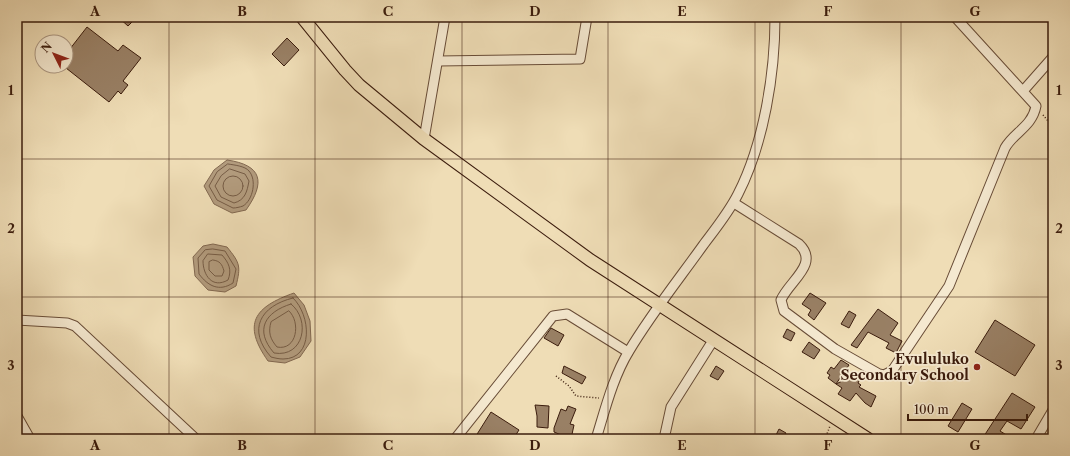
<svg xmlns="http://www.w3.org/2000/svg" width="1070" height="456" font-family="'Libre Caslon Text',serif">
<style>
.water{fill:#b29b7d;stroke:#826850}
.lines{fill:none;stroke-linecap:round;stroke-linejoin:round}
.shore{stroke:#765c45;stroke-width:1}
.building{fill:#998065;stroke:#3b1c0d}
.minor-casing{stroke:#684c37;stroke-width:11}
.major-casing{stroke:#3b1c0d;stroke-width:14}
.path{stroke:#3b1c0d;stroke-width:1.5;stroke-dasharray:1 2;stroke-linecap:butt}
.minor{stroke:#f5e9d0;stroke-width:9}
.major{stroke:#efddb6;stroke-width:12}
.grid{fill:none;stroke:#3b1c0d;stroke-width:1;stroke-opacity:0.55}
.poi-dot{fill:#8f2418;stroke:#f5e9d0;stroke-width:1.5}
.labels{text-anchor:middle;stroke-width:3.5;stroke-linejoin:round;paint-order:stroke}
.poi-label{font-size:14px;font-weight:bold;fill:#3b1c0d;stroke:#f5e9d0;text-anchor:end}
.neatline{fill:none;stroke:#3b1c0d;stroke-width:1.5}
.grid-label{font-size:13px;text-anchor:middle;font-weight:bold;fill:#3b1c0d}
</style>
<rect width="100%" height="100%" fill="#efddb6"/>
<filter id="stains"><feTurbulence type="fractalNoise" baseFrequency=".005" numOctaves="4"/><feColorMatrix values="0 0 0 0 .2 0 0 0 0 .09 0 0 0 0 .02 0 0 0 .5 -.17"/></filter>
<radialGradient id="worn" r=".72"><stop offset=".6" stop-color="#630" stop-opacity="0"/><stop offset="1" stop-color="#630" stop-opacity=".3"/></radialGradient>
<g class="water">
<path d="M227 160C262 165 266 182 246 210L232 213 214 204 204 186 214 170Z"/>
<path d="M213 244 227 247C240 263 241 266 236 286L225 292 208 290 195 276 193 257 203 246Z"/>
<path d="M294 293 304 305 310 321 311 341 300 357 285 363 268 361C242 324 254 307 294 293Z"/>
</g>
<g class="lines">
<g class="shore">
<path d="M228 164C234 165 245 166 249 171 257 180 253 200 243 206 240 207 236 208 233 208L217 200 209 186 217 172Z"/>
<path d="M230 169 245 174 249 181C247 192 245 200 234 203L221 197 215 186 221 176Z"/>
<circle cx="233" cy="186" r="10"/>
<path d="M213 249 225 251 236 269 233 283C219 292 208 286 199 274L198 258 205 250Z"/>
<path d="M208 254 222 255C229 263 232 270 228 280 212 289 203 275 203 261Z"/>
<path d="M213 260C220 261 222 264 224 271L222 276H215L209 270V262Z"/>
<path d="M293 298C311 315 314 359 283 359 279 359 275 358 271 357 247 330 260 306 293 298Z"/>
<path d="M291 304C311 320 304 358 274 353 254 330 265 312 291 304Z"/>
<path d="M289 311C301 322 297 351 277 347 270 339 268 332 271 322Z"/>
</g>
</g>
<g class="building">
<path d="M118 17H137L128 26Z"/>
<path d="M87 27 118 51 123 45 141 58 123 81 128 85 121 94 118 91 109 102 66 68V54Z"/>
<path d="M287 38 299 50 284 66 272 54Z"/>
<path d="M810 293 826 303 814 320 808 315 811 310 802 304Z"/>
<path d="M878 309 898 323 890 335 902 341 896 353 886 348 889 343 868 332 857 348 851 345Z"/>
<path d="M849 311 856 315 849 328 841 324Z"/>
<path d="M995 320 1035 345 1015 376 975 352Z"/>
<path d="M551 328 564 335 558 346 544 338Z"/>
<path d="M787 329 795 333 791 341 783 337Z"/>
<path d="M809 342 820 350 814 359 802 352Z"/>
<path d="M841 360 849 365 836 384 828 378 830 375 827 373 831 367 834 369Z"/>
<path d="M564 366 586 377 582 384 562 373Z"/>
<path d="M716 366 724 371 718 380 710 376Z"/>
<path d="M855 375 860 379 858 383 861 385 859 387 876 396 871 407 865 403 856 393 850 401 838 394 842 388 836 384Z"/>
<path d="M1012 393 1035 407 1021 429 1007 421 1000 431 1013 439H982Z"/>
<path d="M962 403 972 409 958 432 948 426Z"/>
<path d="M535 405 549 406 548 428 537 427V416Z"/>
<path d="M568 406 576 409 570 424 574 425 571 439 554 432V428L561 409 566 411Z"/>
<path d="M491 412 519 430 513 439H474Z"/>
<path d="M779 429 786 433 783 439 776 435Z"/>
</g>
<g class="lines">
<defs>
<g id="minor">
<path d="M438 61 580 59 587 17"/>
<path d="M1023 91 1053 57"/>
<path d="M424 139 445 17"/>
<path d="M734 203 799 244C820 264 789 281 781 300L784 311 835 349 879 374 884 375 892 371 949 286 1005 148C1014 132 1032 127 1036 106L955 17"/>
<path d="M17 320 67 323 75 326 196 439"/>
<path d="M17 416 30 439"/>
<path d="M455 439 553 316 567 314 628 352"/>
<path d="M596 439C605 410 613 377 629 351 651 314 679 279 704 244 716 228 729 212 738 194 764 143 775 74 775 17"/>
<path d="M664 439 671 407 714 339"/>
<path d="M1036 439 1053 410"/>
</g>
<path id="major" d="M302 17 345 70 359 85 424 139 590 260 868 439"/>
</defs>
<use href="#minor" class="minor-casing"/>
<use href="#major" class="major-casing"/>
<g class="path">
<path d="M1043 115 1053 127"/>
<path d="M556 376 569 386 576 396 599 398"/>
<path d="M825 439 830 426"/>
</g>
<use href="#minor" class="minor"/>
<use href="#major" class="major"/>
</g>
<path class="grid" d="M169 17V439M315 17V439M462 17V439M608 17V439M755 17V439M901 17V439M17 159H1053M17 297H1053"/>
<circle class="poi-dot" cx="977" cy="367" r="4"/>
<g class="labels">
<g class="poi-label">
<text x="969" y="364">Evululuko<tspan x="969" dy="16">Secondary School</tspan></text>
</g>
</g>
<rect width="1070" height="456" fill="none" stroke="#efddb6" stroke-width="44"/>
<g transform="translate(54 54) rotate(312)"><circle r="19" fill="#f5e9d0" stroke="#ab9782"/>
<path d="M0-3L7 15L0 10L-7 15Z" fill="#8f2418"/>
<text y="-6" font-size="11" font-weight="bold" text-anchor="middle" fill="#3b1c0d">N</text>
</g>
<path d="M908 414v6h119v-6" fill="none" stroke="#3b1c0d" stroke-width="2"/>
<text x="914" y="414" font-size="12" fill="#3b1c0d" stroke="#f5e9d0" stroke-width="3" paint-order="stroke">100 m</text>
<rect x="22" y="22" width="1026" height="412" class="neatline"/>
<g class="grid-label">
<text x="95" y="16">A</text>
<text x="242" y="16">B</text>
<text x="388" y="16">C</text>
<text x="535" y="16">D</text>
<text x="682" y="16">E</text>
<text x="828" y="16">F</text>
<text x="975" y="16">G</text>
<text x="11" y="95">1</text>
<text x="1059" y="95">1</text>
<text x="11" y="233">2</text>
<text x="1059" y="233">2</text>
<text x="11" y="370">3</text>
<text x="1059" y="370">3</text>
<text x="95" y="450">A</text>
<text x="242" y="450">B</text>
<text x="388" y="450">C</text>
<text x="535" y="450">D</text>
<text x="682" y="450">E</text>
<text x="828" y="450">F</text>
<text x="975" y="450">G</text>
</g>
<rect width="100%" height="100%" filter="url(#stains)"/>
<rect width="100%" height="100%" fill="url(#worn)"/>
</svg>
